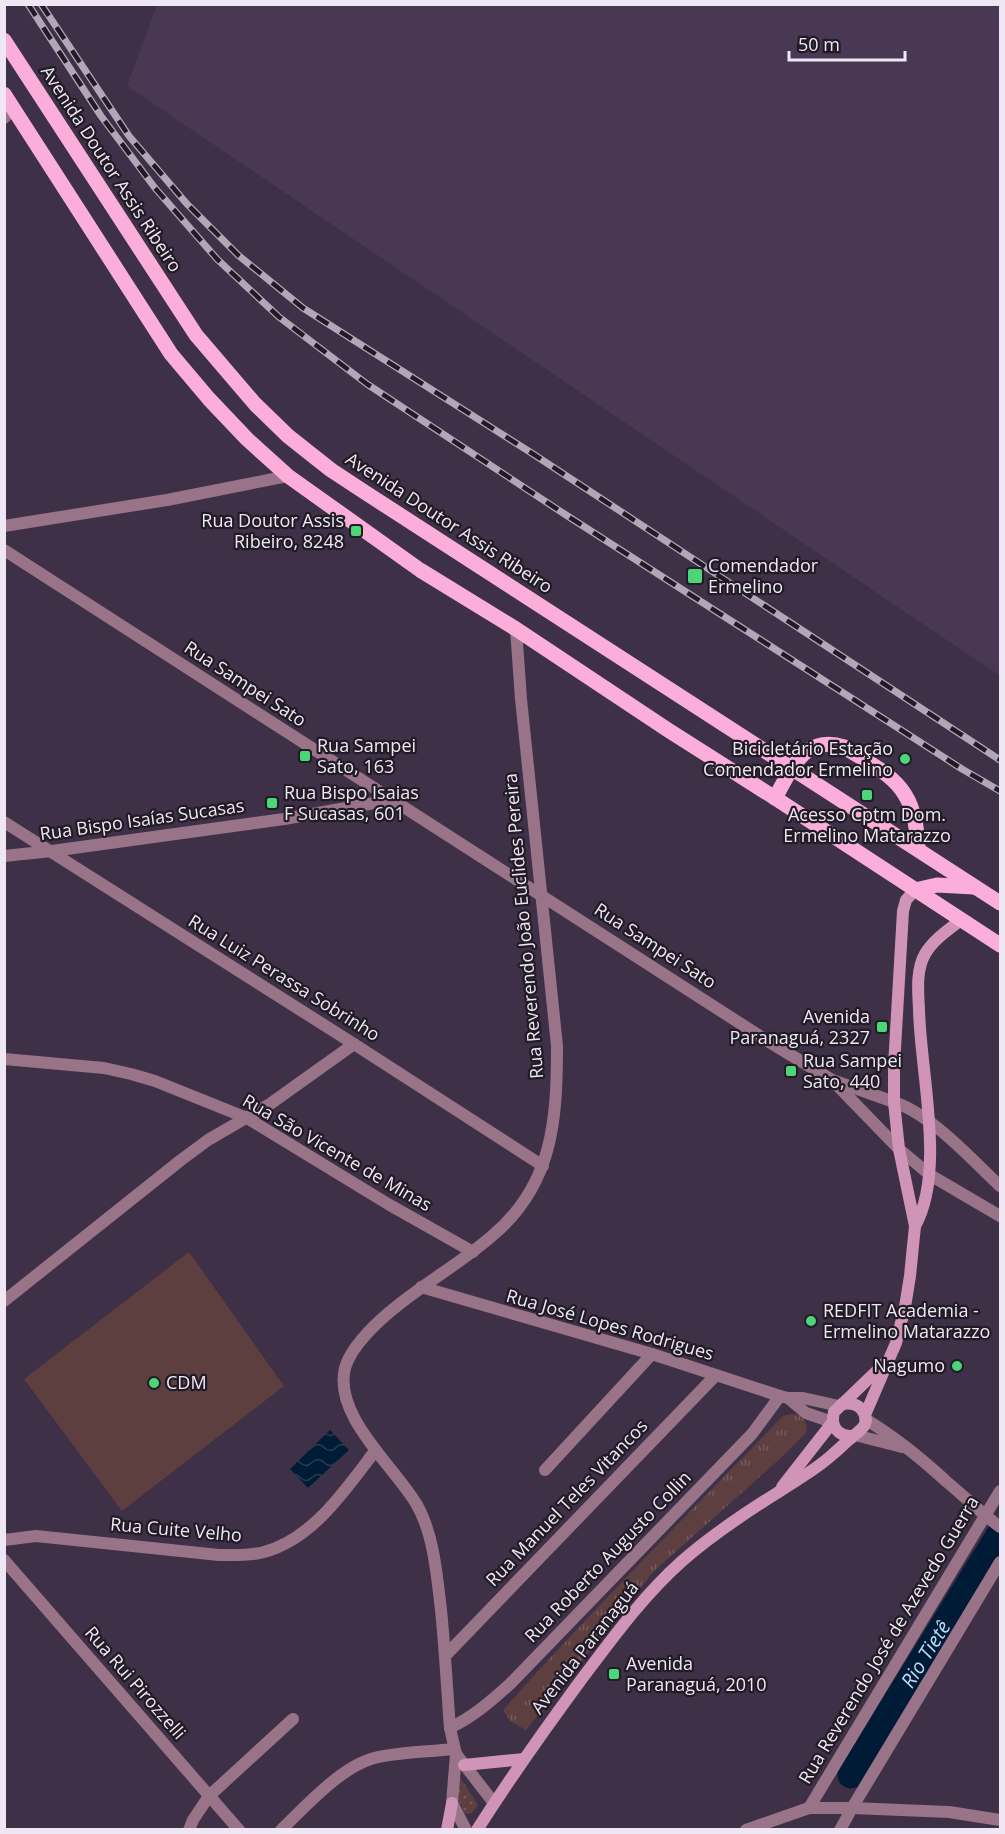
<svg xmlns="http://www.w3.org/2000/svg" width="1005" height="1834" font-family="'Open Sans',sans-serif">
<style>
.built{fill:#493853}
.grass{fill:url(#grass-dots)}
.park{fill:url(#park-tufts)}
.garden{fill:#5e3f40}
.water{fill:url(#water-waves)}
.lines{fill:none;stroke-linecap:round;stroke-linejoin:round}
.river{stroke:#001b35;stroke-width:27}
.minor{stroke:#997388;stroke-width:12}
.tertiary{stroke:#997388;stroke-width:12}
.secondary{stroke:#d094b6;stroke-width:12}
.primary{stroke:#fbaed9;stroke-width:15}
.rail-casing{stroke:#b2a7b8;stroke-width:7}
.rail{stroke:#211b25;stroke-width:4.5;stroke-dasharray:14;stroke-linecap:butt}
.poi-dot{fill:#4cd677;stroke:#211b25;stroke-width:2}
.labels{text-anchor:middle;stroke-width:4.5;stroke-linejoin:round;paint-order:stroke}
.street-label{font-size:18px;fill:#f0e7f5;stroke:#211b25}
.poi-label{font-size:18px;fill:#f0e7f5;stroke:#211b25;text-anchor:start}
.water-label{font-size:20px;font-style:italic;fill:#bbdbfb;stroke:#211b25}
</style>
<defs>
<pattern id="grass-dots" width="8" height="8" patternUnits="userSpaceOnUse" patternTransform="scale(1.5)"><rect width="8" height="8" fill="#5e3f40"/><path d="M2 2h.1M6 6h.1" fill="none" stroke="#755b5c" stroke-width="1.8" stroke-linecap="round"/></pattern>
<pattern id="park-tufts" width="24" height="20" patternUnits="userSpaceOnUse" patternTransform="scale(1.5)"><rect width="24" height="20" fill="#5e3f40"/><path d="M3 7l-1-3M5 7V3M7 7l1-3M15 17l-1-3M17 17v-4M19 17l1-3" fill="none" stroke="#755b5c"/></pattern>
<pattern id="water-waves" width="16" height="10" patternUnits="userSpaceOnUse" patternTransform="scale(1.5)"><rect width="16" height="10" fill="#001b35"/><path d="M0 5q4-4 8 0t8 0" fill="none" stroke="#263c53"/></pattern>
</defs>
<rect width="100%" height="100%" fill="#3e3046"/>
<path class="built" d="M157 5H1000V676L127 86Z"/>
<path class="grass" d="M457 1773 478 1805 472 1813 465 1814 457 1798Z"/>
<path class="park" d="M792 1414 802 1416 807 1426 806 1433 783 1456 654 1571 526 1730 510 1721 503 1710C593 1609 689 1513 783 1416Z"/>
<path class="garden" d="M189 1252 284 1386 122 1511 24 1379Z"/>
<path class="water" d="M330 1430 349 1450 308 1488 290 1469Z"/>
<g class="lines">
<path class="river" id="s1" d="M851 1775 1000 1534"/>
<g class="minor">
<path d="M4 118 14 108"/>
<path d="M4 526 167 500 288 476"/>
<path d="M4 550 766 1040 832 1080 894 1102"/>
<path d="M4 822 354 1044 543 1166"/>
<path d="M4 856 52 851 284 819 391 800"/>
<path d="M4 1059 104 1068 131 1074 155 1081 247 1118 388 1204 473 1252"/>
<path d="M835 1083 899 1149"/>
<path d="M421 1287 652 1354 780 1396 788 1398H803L839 1406"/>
<path d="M4 1301 181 1160 208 1140 270 1104 354 1044"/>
<path d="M788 1398 806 1413 832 1422"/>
<path d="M865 1419C895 1437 922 1459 947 1482 965 1497 981 1513 1000 1527"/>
<path d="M855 1435 902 1447"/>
<path d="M545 1470 652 1354"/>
<path d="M4 1540 36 1536 219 1555C234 1555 250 1556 264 1552 313 1539 346 1489 375 1451"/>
<path d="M4 1560 239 1830"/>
<path d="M445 1656 716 1375"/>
<path d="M450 1728C474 1716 490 1702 510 1684L752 1434 780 1396"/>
<path d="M456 1754 452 1803 466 1830"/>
<path d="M494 1803 456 1754 450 1728C447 1689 445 1650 441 1610 437 1577 434 1535 417 1505 395 1467 333 1416 345 1368 351 1346 379 1320 397 1306 428 1281 462 1262 492 1236 553 1185 557 1120 557 1046L521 699 516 629"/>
<path d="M852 1808 949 1812 1000 1820"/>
<path d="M189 1830 193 1820 209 1796 293 1719"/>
<path d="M281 1830C305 1807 339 1769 371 1759 394 1752 429 1752 453 1749"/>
</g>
<g class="tertiary">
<path d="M894 1102C932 1115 971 1159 1000 1186"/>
<path d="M899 1149 930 1175 1000 1216"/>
<path d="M809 1808 1000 1491"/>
<path d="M746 1830 809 1808H852"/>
<path d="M840 1830 852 1808 1000 1562"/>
</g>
<g class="secondary">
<path d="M915 1226C946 1171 920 1071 919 1009 918 991 916 970 925 954 933 940 948 930 961 920"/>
<path d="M865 1415 896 1343 905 1307 910 1276 915 1226 899 1149 894 1102V1066L903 911 906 900 915 890"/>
<path d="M853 1436C838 1437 830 1426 834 1412L885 1363"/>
<path d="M782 1487 832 1423"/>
<path d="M464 1765 524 1759"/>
<path d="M447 1830 452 1803"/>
<path d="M477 1830C510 1778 545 1729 581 1680 612 1639 642 1597 681 1562 709 1537 745 1513 777 1493 796 1480 816 1470 833 1454 839 1449 844 1444 850 1439 858 1431 873 1425 862 1410 857 1403 849 1403 842 1404"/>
</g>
<g class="primary">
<path d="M4 40 196 335 255 404 288 436 331 470 366 493 1000 903"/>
<path d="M4 94 171 354 209 399 247 439 288 476 420 570 516 629 668 730 775 798 1000 945"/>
<path d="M775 798C791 770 804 734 844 747 893 777 916 787 918 849"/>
<path d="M915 890 937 885 974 887"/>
</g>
<defs>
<g id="rail">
<path d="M28 4 101 116 155 188 217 259 279 317 367 384 566 515 962 769 1000 791"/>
<path d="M41 4 129 136 187 204 238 255 303 308 530 452 1000 760"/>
</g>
</defs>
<use href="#rail" class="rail-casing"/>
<use href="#rail" class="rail"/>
</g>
<g class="poi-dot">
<rect x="350" y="525" width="12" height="12" rx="3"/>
<rect x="687" y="568" width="16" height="16" rx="3"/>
<rect x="299" y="750" width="12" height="12" rx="3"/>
<circle cx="905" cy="759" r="6"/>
<rect x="861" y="789" width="12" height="12" rx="3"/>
<rect x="266" y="797" width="12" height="12" rx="3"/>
<rect x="876" y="1021" width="12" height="12" rx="3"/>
<rect x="785" y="1065" width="12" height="12" rx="3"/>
<circle cx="811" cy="1321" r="6"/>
<circle cx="957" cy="1366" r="6"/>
<circle cx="154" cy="1383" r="6"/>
<rect x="608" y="1668" width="12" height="12" rx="3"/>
</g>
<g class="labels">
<g class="street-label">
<text transform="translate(111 169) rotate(57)" y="6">Avenida Doutor Assis Ribeiro</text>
<text transform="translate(449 523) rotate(33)" y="6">Avenida Doutor Assis Ribeiro</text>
<text transform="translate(245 684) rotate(33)" y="6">Rua Sampei Sato</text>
<text transform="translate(142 820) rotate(-8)" y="6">Rua Bispo Isaías Sucasas</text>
<text transform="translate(524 926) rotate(-95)" y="6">Rua Reverendo João Euclides Pereira</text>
<text transform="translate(655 946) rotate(33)" y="6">Rua Sampei Sato</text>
<text transform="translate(284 978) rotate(32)" y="6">Rua Luiz Perassa Sobrinho</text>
<text transform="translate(337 1153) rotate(30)" y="6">Rua São Vicente de Minas</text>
<text transform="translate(610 1325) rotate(16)" y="6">Rua José Lopes Rodrigues</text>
<text transform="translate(567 1503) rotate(-46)" y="6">Rua Manuel Teles Vitancos</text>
<text transform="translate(176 1530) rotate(5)" y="6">Rua Cuite Velho</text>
<text transform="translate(608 1557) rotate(-46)" y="6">Rua Roberto Augusto Collin</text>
<text transform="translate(889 1640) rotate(-59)" y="6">Rua Reverendo José de Azevedo Guerra</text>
<text transform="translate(585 1648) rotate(-52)" y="6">Avenida Paranaguá</text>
<text transform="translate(135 1683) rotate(49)" y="6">Rua Rui Pirozzelli</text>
</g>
<g class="poi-label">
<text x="344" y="527" text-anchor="end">Rua Doutor Assis<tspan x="344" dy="21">Ribeiro, 8248</tspan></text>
<text x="708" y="572">Comendador<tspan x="708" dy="21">Ermelino</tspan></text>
<text x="317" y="752">Rua Sampei<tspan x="317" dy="21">Sato, 163</tspan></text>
<text x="893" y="755" text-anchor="end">Bicicletário Estação<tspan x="893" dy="21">Comendador Ermelino</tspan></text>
<text x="284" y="799">Rua Bispo Isaias<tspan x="284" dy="21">F Sucasas, 601</tspan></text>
<text x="867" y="821" text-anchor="middle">Acesso Cptm Dom.<tspan x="867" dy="21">Ermelino Matarazzo</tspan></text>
<text x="870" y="1023" text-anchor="end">Avenida<tspan x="870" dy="21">Paranaguá, 2327</tspan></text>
<text x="803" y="1067">Rua Sampei<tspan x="803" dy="21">Sato, 440</tspan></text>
<text x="823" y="1317">REDFIT Academia -<tspan x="823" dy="21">Ermelino Matarazzo</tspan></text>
<text x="945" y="1372" text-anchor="end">Nagumo</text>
<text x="166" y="1389">CDM</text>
<text x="626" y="1670">Avenida<tspan x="626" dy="21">Paranaguá, 2010</tspan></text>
</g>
<g class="water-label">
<text dy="7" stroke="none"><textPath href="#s1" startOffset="142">Rio Tietê</textPath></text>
</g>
</g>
<rect width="1005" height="1834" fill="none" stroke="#f0e7f5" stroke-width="12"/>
<path d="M789 51v9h116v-9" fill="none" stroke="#f0e7f5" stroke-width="3"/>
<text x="798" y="51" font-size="18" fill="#f0e7f5" stroke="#211b25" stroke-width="4.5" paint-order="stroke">50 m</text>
</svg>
